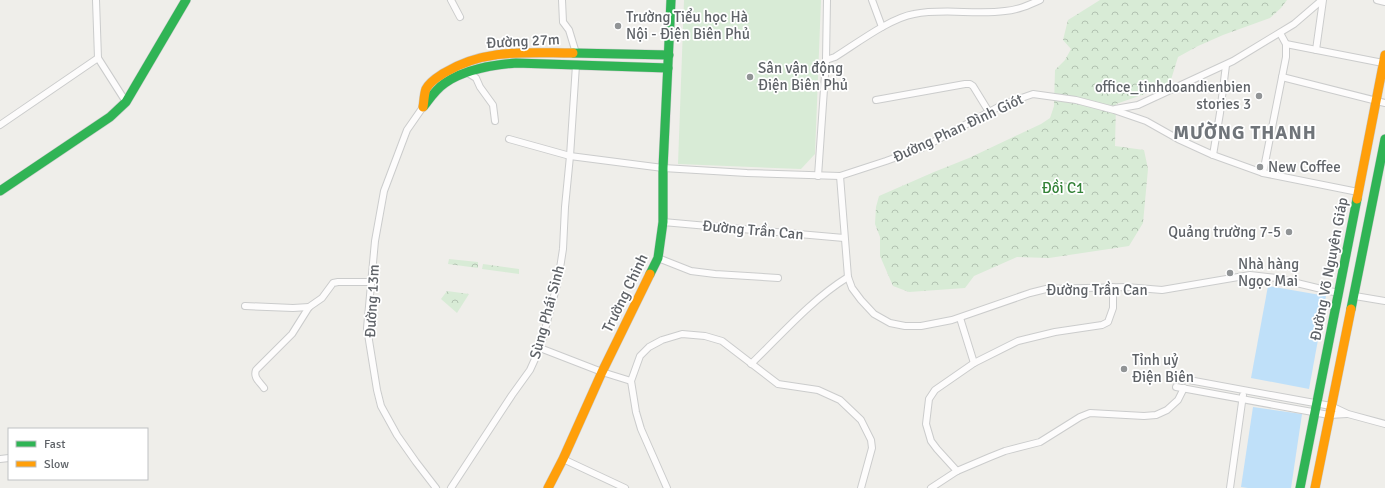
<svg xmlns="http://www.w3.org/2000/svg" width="1385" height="488" font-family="Signika,sans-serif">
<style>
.park{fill:url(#park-crowns)}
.pitch{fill:#d8ebd6}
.water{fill:#bfe0f9}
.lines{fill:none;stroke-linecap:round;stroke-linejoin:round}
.street-casing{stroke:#cbcccc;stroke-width:8}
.fast-casing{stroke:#cacacb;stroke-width:10}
.slow-casing{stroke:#cacacb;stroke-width:10}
.street{stroke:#fdfcfc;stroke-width:6}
.fast{stroke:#30b455;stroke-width:9}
.slow{stroke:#ff9f0a;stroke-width:9}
.poi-dot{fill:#919496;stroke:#fff;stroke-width:1.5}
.labels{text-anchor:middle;stroke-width:3.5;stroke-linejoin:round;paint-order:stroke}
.poi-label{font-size:15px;fill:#5f6368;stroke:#fff;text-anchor:start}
.street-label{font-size:15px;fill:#5f6368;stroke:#fff}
.park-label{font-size:15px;fill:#348238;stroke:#fff}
.district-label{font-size:19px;font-weight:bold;letter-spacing:1px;fill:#70757a;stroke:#fff}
</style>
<defs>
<pattern id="park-crowns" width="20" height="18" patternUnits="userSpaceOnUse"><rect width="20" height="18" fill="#d8ebd6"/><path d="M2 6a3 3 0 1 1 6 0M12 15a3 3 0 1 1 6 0" fill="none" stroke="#b2c2b1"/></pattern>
</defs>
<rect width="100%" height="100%" fill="#efeeea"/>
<g class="park">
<path d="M1100 0H1287L1281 8 1270 18 1223 35 1198 46 1178 57 1170 83 1153 91 1116 104 1115 146 1144 150 1148 169 1143 223 1129 246 1049 258 1017 257 974 276 965 288 909 292 893 286 880 256V237L875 224 876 207 879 196 934 172 969 158 1041 124 1050 118 1054 106 1055 70 1065 60 1071 49 1063 40 1068 20Z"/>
<path d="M449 259 478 262V268L448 264Z"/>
<path d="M483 264 519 269V274L482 269Z"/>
<path d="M447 291 469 294 457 313 441 299Z"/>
</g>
<path class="pitch" d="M684 0H821L815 154 801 169 678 164Z"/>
<g class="water">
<path d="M1268 286 1326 296 1309 389 1251 378Z"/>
<path d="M1253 407 1302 414 1291 488H1248L1241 487Z"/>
</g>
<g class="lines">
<defs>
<g id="street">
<path d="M96 0 98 58 126 102"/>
<path d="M451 0 460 17"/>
<path d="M562 0 563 22 569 30 576 53"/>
<path d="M872 0 882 27"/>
<path d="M1377 0 1385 2"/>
<path d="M1286 44 1383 63"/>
<path d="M1316 50 1323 0"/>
<path d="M826 60 835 57C856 44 890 18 914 14 944 8 975 15 1005 11 1018 10 1029 5 1040 0"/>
<path d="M468 73 476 78 480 87 493 105 495 121"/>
<path d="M1282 77 1385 103"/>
<path d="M876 100 965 84H970L973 86 989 112"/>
<path d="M423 107 407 130 384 191 375 241 367 328 377 390 381 406 397 435 416 462 436 488"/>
<path d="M1115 109 1138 105 1233 61 1294 24 1322 0"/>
<path d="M0 125 98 58"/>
<path d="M509 139 570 156 663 168 747 173 840 176 886 161 922 148 1004 104 1033 94 1076 100 1114 110 1146 121 1178 139 1213 155 1263 173 1358 192"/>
<path d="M1213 155 1220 113 1226 65"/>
<path d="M1263 173 1286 57V44L1280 33"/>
<path d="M818 176 826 60 827 0"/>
<path d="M840 176 848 277 852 288 861 300 874 314 890 323 905 326H921L952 320 1030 293 1046 289 1126 287 1162 290 1250 275 1276 278 1338 293"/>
<path d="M663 222 844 238"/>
<path d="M658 258 691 271 715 274 778 278"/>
<path d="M1355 296 1385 301"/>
<path d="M245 306 293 308 309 307"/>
<path d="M960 318 974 363"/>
<path d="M540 348 602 372 631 381"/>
<path d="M751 364C782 334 811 300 848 277"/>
<path d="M1178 378 1331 406 1348 414 1385 424"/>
<path d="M1176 387 1329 415 1347 414"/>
<path d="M264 388C260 382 253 378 256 370L292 334 309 307 322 298 333 283 338 282H372"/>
<path d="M0 459 9 458"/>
<path d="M563 459 625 488"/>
<path d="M957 471 937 449 931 441 926 424 929 399 935 390 974 363 1018 341 1055 332 1102 325 1108 322 1113 308V287"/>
<path d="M451 488 512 395 530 370 540 348 558 281 563 249 565 207 570 156 576 65"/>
<path d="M667 488 641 429 636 412 631 381 640 356 649 347 662 340 682 334 705 336 722 341 778 384 818 390 840 400 861 420 871 440 872 448 861 488"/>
<path d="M931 488 957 471 990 457 1005 451 1040 442 1080 417 1090 413 1144 416 1156 415 1167 410 1178 400 1184 388"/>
<path d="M1230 488 1243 395"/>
</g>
<g id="fast">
<path d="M573 53 669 55"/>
<path d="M424 106C430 98 436 89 445 83 465 69 492 65 516 63L668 68"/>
<path d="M0 191 110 117 126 102 186 0"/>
<path d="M650 274 658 258 663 222V168L671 0"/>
<path d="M1351 309 1385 139"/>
<path d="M1300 488 1357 199"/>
</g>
<g id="slow">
<path d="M423 107C424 102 424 94 426 89 430 81 438 77 444 73 485 48 527 53 573 53"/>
<path d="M1357 199 1385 55"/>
<path d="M548 488 563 459 602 372 650 274"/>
<path d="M1315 488 1351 309"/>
</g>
</defs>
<use href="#street" class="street-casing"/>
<use href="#fast" class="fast-casing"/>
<use href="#slow" class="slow-casing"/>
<use href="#street" class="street"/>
<use href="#fast" class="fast"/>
<use href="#slow" class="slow"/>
</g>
<g class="poi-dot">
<circle cx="618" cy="26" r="4"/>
<circle cx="750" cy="77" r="4"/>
<circle cx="1259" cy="96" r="4"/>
<circle cx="1260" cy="167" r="4"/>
<circle cx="1289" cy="232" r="4"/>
<circle cx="1230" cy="273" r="4"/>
<circle cx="1124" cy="369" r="4"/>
</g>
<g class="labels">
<g class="poi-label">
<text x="626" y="22">Trường Tiểu học Hà<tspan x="626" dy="17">Nội - Điện Biên Phủ</tspan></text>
<text x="758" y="73">Sân vận động<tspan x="758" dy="17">Điện Biên Phủ</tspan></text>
<text x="1251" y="92" text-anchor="end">office_tinhdoandienbien<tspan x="1251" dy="17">stories 3</tspan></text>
<text x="1268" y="172">New Coffee</text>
<text x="1281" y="237" text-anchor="end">Quảng trường 7-5</text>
<text x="1238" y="269">Nhà hàng<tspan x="1238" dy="17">Ngọc Mai</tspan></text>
<text x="1132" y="365">Tỉnh uỷ<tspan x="1132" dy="17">Điện Biên</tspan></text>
</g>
<g class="street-label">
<text transform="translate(523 41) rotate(-3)" y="5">Đường 27m</text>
<text transform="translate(958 128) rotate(-25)" y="5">Đường Phan Đình Giót</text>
<text transform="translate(753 230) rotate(5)" y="5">Đường Trần Can</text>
<text transform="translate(1329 269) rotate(-79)" y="5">Đường Võ Nguyên Giáp</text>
<text x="1097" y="295">Đường Trần Can</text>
<text transform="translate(625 293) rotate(-64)" y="5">Trường Chinh</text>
<text transform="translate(372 301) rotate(-87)" y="5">Đường 13m</text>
<text transform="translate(547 312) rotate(-75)" y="5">Sùng Phái Sinh</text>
</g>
<g class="park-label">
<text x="1063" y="193">Đồi C1</text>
</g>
<g class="district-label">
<text x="1245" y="139">MƯỜNG THANH</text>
</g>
</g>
<rect x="8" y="428" width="140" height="52" fill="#ffffff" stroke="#bfc1c3"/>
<rect x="16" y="441" width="20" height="6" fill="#30b455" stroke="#bfc1c3"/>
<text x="44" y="448" font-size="12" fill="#5f6368">Fast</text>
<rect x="16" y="461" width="20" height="6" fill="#ff9f0a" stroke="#bfc1c3"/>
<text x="44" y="468" font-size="12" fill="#5f6368">Slow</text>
</svg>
